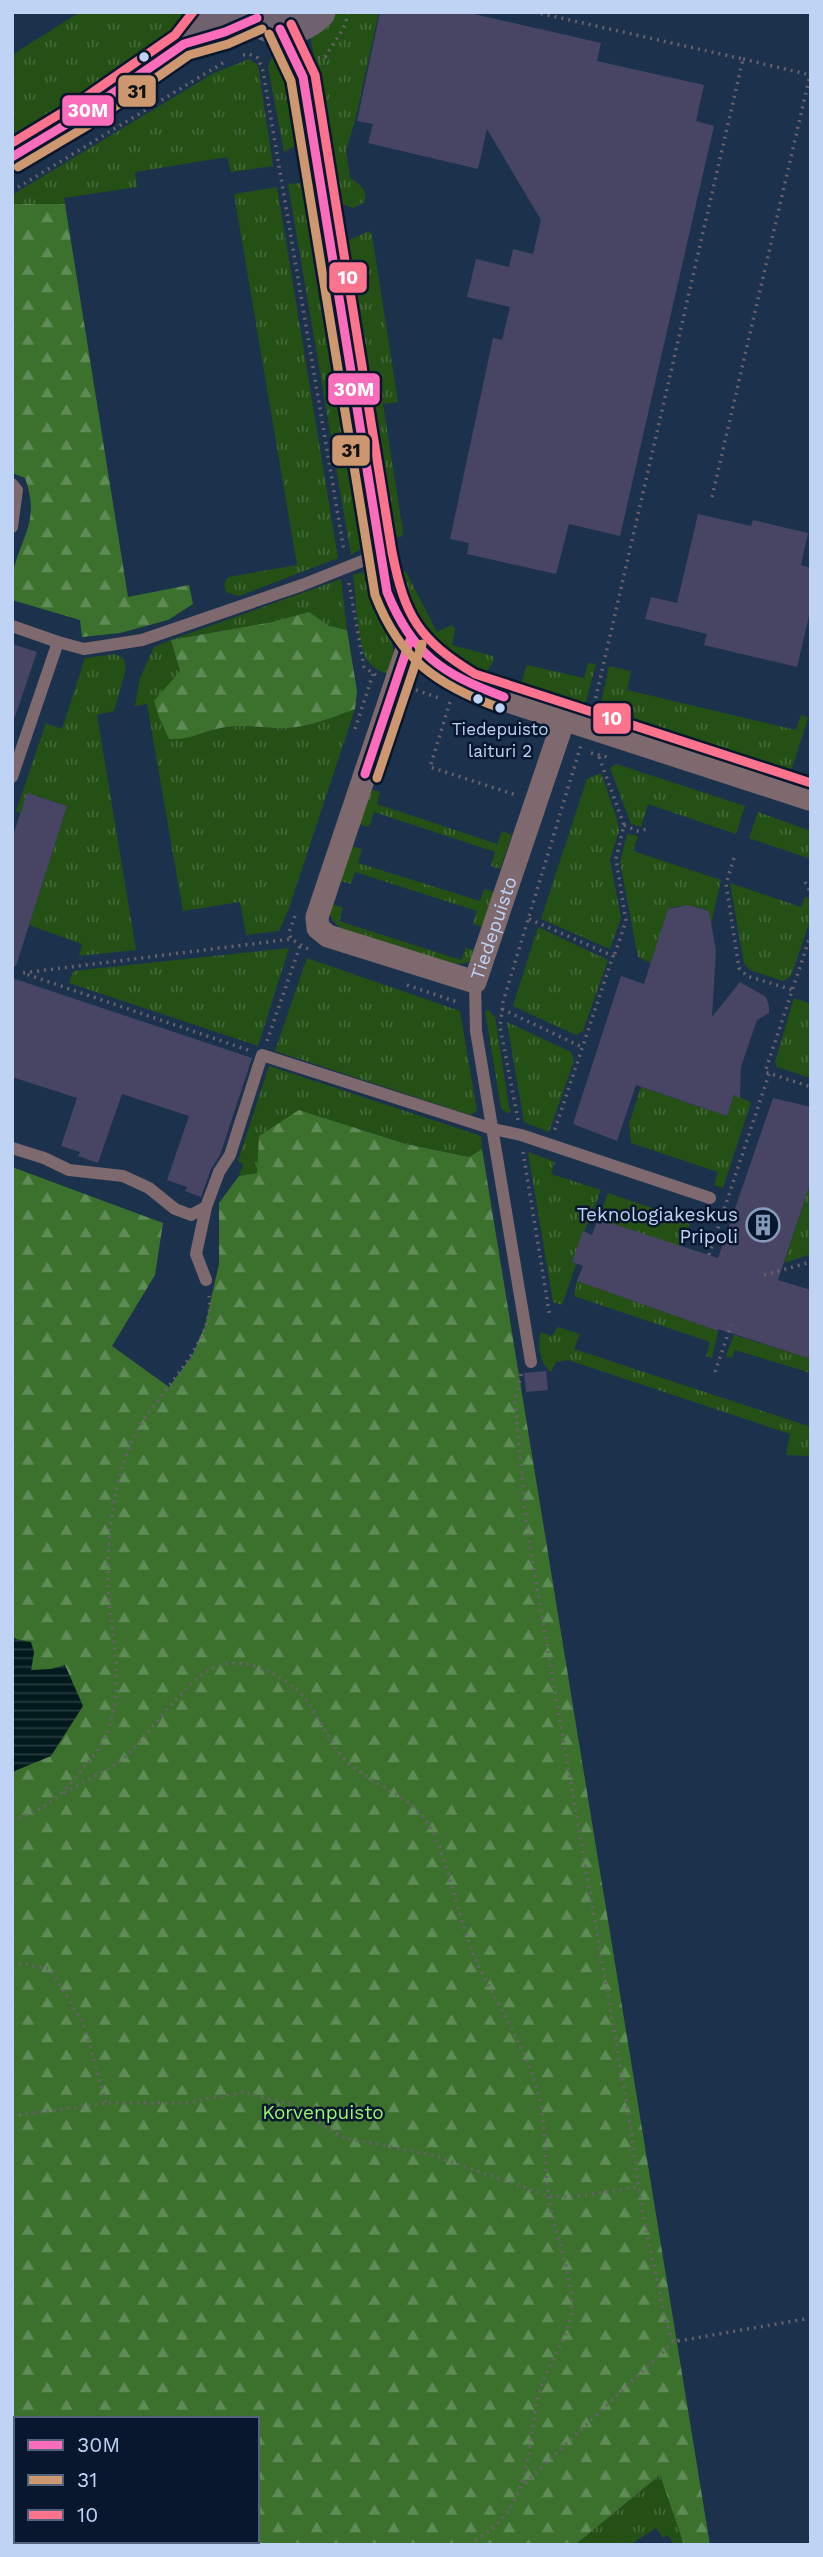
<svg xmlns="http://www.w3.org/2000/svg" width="823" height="2557" font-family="'Work Sans',sans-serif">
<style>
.grass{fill:url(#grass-tufts)}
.forest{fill:url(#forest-firs);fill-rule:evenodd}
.water{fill:url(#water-rules)}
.building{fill:#474563}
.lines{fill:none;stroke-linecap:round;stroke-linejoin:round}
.path{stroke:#68616b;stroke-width:3.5;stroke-dasharray:2 5;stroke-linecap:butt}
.service{stroke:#7d696e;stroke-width:12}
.minor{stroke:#7d696e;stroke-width:23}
.tertiary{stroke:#7d696e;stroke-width:30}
.secondary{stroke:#6f626e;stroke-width:33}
.bus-1-casing{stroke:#08172e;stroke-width:14}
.bus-2-casing{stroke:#08172e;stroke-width:14}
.bus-3-casing{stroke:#08172e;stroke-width:14}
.bus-1{stroke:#fb6dba;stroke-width:9}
.bus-2{stroke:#cd976f;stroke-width:9}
.bus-3{stroke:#fc738d;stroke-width:9}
.bus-dot{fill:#bfd4f4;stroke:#08172e;stroke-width:2.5}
.labels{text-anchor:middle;stroke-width:5;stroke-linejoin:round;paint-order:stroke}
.bus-label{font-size:17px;fill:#bfd4f4;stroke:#08172e}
.street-label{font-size:19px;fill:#bfd4f4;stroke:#08172e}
.poi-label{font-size:19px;fill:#bfd4f4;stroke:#08172e;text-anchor:end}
.park-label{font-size:19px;fill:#98f972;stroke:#08172e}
.line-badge{stroke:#08172e;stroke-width:2.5}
.badge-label{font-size:19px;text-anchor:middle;font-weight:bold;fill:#fff}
.pale-badge-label{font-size:19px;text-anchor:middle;font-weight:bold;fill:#111}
</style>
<defs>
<pattern id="grass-tufts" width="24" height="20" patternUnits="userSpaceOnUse" patternTransform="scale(1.75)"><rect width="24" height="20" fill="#245016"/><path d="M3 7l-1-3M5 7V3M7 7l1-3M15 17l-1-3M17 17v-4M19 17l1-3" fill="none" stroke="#426838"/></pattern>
<pattern id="forest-firs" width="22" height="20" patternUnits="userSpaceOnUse" patternTransform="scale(1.75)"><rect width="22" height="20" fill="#3b712c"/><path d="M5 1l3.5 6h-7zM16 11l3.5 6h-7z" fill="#5e8b56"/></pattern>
<pattern id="water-rules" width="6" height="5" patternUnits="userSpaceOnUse" patternTransform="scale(1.75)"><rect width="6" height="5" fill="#031a1d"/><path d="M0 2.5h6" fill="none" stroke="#263a3e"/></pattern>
</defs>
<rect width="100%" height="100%" fill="#1c314c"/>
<g class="grass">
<path d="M80 12H198L172 52 12 151V55Z"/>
<path d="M334 12H379L355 121 346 150 350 178 359 184 365 192V202L353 208 342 204 337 193 310 35Z"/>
<path d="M274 51 287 57 299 139 295 146 284 152 268 67Z"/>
<path d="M249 59 258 65 273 166 231 172 227 157 135 172 137 187 64 198 65 204H12V195L214 73Z"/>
<path d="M301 183 310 189 367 538 363 547 351 555 288 184Z"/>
<path d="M277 187 338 558 239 596 226 592 224 584 228 577 297 565 234 194Z"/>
<path d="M369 231 372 235 398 402 383 404 403 532 401 537H389L344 248 347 241Z"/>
<path d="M399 569 406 572 437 632 452 625 455 629 452 645 493 656 494 660 487 672 480 674 440 650 410 617 395 576Z"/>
<path d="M365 572 374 579 390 633 394 654 388 674C379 671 371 667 366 658 357 641 356 595 353 575Z"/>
<path d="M341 579 347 630 329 626 308 613 272 622 171 640 181 671 169 685V738C194 740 204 730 227 727 247 724 267 729 287 728 309 727 334 717 355 709L289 908 279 931 246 935 240 902 183 911 147 704 135 706 140 678 154 647 171 640Z"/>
<path d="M116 654 124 659 126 669 114 711 97 715 136 950 79 956 82 944 29 925 67 806 28 793 21 813 16 811 46 723 62 729 85 658Z"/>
<path d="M588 663 596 664 585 705 581 710 522 689 521 683 527 665 584 678Z"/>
<path d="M609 666 631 671 627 690 796 730 801 714 808 718 792 768 784 773 599 712Z"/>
<path d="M616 764 745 806 736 834 648 804 641 827 631 824 610 768Z"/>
<path d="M601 773 617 819 619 831 610 860 621 918 610 949 541 919 587 779Z"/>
<path d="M370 789 380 792 377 804 497 844 502 831 512 835 500 869 491 866 495 852 374 812 369 827 359 824Z"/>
<path d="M758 812 811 831V859L749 838Z"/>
<path d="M627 834 638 836 633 851 721 880 711 924 709 911C695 905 683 904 668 909L651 963 638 957 620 862Z"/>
<path d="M352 846 362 849 358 863 480 901 484 889 494 892 483 927 473 924 477 911 355 872 351 884 340 881Z"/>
<path d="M730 883 801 907 805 897 811 899V918L791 976 783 981 750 970 744 963Z"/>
<path d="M332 904 343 908 339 921 461 960 466 948 473 950V955L469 962 454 965 347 931C338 927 333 922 329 913Z"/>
<path d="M538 927 608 960 583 1031 576 1035 513 1006Z"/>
<path d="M289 948 258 1046 69 983 73 971Z"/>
<path d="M307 958 460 1011 477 1111 470 1115 275 1051Z"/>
<path d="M794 998 811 1004V1042L809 1048 811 1049V1078L777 1067 775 1062Z"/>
<path d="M488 1010 495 1017 509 1107 511 1112 507 1113 501 1108 485 1011Z"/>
<path d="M507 1022 571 1052 574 1061 549 1132 524 1122Z"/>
<path d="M269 1066 481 1136 482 1149 469 1157 406 1144 299 1110 257 1173 239 1176 243 1164 238 1161Z"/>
<path d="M641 1087 727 1116 734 1095 751 1102 723 1188 714 1185 718 1172 631 1143 629 1124Z"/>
<path d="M528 1152 555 1162 551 1174 601 1190 572 1262 576 1264 562 1305 553 1302Z"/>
<path d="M811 1181V1254L784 1263Z"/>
<path d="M608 1193 691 1221 682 1247 598 1219Z"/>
<path d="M577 1281 718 1331 712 1358 706 1356 710 1342 574 1296Z"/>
<path d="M558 1327 580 1334 574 1349 811 1427V1456L786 1455 790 1434 568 1360 556 1362 551 1372C540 1363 537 1346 541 1332L552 1336Z"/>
<path d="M734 1335 811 1359V1373L735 1350 732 1358 726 1356Z"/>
<path d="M660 2475 684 2545H674L668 2535 663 2538 656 2528 630 2545H575Z"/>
</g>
<g class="forest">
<path d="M12 204H65L128 597 189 585 193 604 168 620 120 633 82 637 80 620 12 600C12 592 11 584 12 577 20 536 41 523 25 478L12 473Z"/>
<path d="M309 612 329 626 347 630 357 691 355 709C334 717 309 727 287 728 267 729 247 724 227 727 204 730 194 740 169 739L159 717 154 701 180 671 171 640 272 622Z"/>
<path d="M299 1110 406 1144 469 1157 482 1149 710 2545H684L660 2475 575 2545H12V1773L16 1771 51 1669 31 1671 34 1652 12 1636V1167L163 1223 155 1275 112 1346 169 1387 192 1356 205 1326 219 1264V1203L239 1176 257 1173 259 1136ZM16 2419H257V2541H16Z"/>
</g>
<path class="water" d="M12 1636 15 1639 31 1642 34 1652 31 1670 51 1669 65 1665 83 1706 51 1756 12 1772Z"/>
<g class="building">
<path d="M380 12H465L601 43 597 61 704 85 696 121 714 126 620 536 569 524 556 574 467 554 469 543 450 539 493 338 502 340 510 307 467 297 476 259 509 267 513 249 533 254 541 220 487 129 478 169 368 143 373 124 357 121Z"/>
<path d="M698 514 751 526 753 520 808 533 801 565 811 568V608L797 667 704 645 707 634 645 619 651 597 677 603Z"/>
<path d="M12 644 37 652 15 717H12Z"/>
<path d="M27 793 67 806 16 966H12V839Z"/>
<path d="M688 905 709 911 716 951 712 1017 740 982 766 997 769 1006V1013L757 1020 741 1067 740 1098 734 1095 727 1116 636 1085 617 1141 573 1124 621 976 644 984 668 909Z"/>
<path d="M12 978 252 1058 220 1155 211 1169 201 1197 185 1191 187 1187 167 1180 189 1116 122 1094 98 1163 78 1156 80 1152 61 1146 77 1098 12 1077Z"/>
<path d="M773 1098 811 1107V1181L778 1280 811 1290V1359L718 1329V1331L577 1281 583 1266 572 1262 583 1231 592 1235 598 1219 718 1258Z"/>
<path d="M546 1371 548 1390 526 1392 524 1373Z"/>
</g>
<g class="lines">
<g class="path">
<path d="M534 12 743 59 595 701"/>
<path d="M243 55 249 54 258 58 263 71 344 551"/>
<path d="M318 58 325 57 343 29 349 12"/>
<path d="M743 59 810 75"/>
<path d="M12 191 226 61"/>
<path d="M712 497 811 71"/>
<path d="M349 583 364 667 376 675"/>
<path d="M416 690 442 699"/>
<path d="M450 702 430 767 516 795"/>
<path d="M355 729 373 674"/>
<path d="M591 753 607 757"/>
<path d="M599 757 624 825 616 859 626 921 614 956"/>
<path d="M624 825 637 831 648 829"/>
<path d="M734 858 726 884 739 968 747 976 793 990"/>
<path d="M805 882 811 893"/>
<path d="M295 916 289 932 291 939 308 949"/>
<path d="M529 919 613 956 554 1132"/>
<path d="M811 934 765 1072 811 1087"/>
<path d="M407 985 460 1003"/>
<path d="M502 1009 582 1047"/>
<path d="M267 1041 300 946"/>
<path d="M248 1050 23 973 291 939"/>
<path d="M518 1120 500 1027 503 1002 581 745"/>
<path d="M523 1152 550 1317"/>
<path d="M709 1255 769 1074"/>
<path d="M764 1275 811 1262"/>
<path d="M715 1372 731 1325"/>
<path d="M521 1374 515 1402 527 1530 628 2111 643 2216 666 2323 673 2342 678 2340"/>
<path d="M64 1793C84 1781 111 1770 128 1754 151 1732 193 1669 224 1664 253 1660 283 1675 303 1696 318 1713 326 1736 340 1754 363 1782 402 1790 425 1819 444 1844 457 1911 469 1943 488 1993 521 2035 536 2086 549 2126 542 2170 551 2211 558 2244 575 2281 571 2315 566 2345 544 2368 538 2397 528 2442 532 2491 495 2526 488 2533 478 2538 470 2545"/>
<path d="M12 1820C43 1811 61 1796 80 1772 87 1763 95 1755 100 1746 132 1693 108 1632 108 1574 108 1531 114 1483 131 1443 149 1399 217 1346 209 1296"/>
<path d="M12 1962 50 1969 84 2024 106 2103"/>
<path d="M12 2116 106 2103H186L243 2092 289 2104 344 2138 429 2154 548 2196 572 2197 639 2187"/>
<path d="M678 2341 811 2318"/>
<path d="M525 2483 673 2342"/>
</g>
<g class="service">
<path d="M12 484 17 490 12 527"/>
<path d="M12 626 58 642"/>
<path d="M12 777 58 642 84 649 142 640 302 585 380 554"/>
<path d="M475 982 476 1031 531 1362"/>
<path d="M12 1148 44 1158 69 1170 123 1176 149 1188 175 1209 191 1215 206 1207 219 1172 230 1155 262 1055 493 1129 521 1135 710 1198"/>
<path d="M206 1207 196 1254 206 1280"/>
</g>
<path class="minor" id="s1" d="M410 640 317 917 318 928 328 936 475 982 565 716"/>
<path class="tertiary" d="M280 29 293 60 303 77 380 554C393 624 407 649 470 685L811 796"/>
<g class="secondary">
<path d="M253 12C269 37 301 31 319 12"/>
<path d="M184 44 225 32 257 18"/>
<path d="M12 157 80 116 184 44 209 12"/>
</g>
<defs>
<g id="bus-1">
<path d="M280 29 303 77 387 592C412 654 442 674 504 697"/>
<path d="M12 157 80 116 184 44 225 32 257 18"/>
<path d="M365 774 410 640"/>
</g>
<g id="bus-2">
<path d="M269 34 291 81 375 595C400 660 437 685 500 708"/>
<path d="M18 167 87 126 189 55 228 44 262 29"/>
<path d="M377 778 422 644"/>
</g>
<g id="bus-3">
<path d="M291 24 315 75 392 552C405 617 418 639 475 674L811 783"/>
<path d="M12 143 73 106 175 35 193 12"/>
</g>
</defs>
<use href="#bus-1" class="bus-1-casing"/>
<use href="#bus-2" class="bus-2-casing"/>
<use href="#bus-3" class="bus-3-casing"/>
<use href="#bus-1" class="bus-1"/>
<use href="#bus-2" class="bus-2"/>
<use href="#bus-3" class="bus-3"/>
</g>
<defs>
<symbol id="building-ring" viewBox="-11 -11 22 22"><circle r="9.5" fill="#08172e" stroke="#869bb9" stroke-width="1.5"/><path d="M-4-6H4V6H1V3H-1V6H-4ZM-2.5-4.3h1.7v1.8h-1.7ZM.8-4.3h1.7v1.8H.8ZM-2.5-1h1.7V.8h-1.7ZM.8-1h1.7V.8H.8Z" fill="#869bb9"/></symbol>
</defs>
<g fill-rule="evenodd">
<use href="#building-ring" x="744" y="1206" width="38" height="38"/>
</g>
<g class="bus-dot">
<circle cx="144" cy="57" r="6"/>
<circle cx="478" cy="699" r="6"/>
<circle cx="500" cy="708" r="6"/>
</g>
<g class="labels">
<g class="bus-label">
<text x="500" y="735">Tiedepuisto<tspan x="500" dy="22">laituri 2</tspan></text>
</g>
<g class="street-label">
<text dy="7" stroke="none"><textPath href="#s1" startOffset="527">Tiedepuisto</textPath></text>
</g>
<g class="poi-label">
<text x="738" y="1221">Teknologiakeskus<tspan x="738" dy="22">Pripoli</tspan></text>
</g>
<g class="park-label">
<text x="323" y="2119">Korvenpuisto</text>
</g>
</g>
<g class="line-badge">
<rect x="117" y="74" width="40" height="34" rx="7" fill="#cd976f"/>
<rect x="61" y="94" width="54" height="33" rx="7" fill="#fb6dba"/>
<rect x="328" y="261" width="40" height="33" rx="7" fill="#fc738d"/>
<rect x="327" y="372" width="54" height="34" rx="7" fill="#fb6dba"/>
<rect x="331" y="434" width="40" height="33" rx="7" fill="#cd976f"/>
<rect x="592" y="702" width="40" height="33" rx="7" fill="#fc738d"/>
</g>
<g class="badge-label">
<text x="88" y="117">30M</text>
<text x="348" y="284">10</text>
<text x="354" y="396">30M</text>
<text x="612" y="725">10</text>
</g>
<g class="pale-badge-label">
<text x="137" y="98">31</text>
<text x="351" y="457">31</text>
</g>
<rect width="823" height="2557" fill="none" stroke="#bfd4f4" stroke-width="28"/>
<rect x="14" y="2417" width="245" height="126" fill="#08172e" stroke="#51637d" stroke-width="2"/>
<rect x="28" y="2440" width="35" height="10" fill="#fb6dba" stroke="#51637d" stroke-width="2"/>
<text x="77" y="2452" font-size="21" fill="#bfd4f4">30M</text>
<rect x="28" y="2475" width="35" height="10" fill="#cd976f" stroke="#51637d" stroke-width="2"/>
<text x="77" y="2487" font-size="21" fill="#bfd4f4">31</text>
<rect x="28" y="2510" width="35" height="10" fill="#fc738d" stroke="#51637d" stroke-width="2"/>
<text x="77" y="2522" font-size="21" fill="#bfd4f4">10</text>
</svg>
